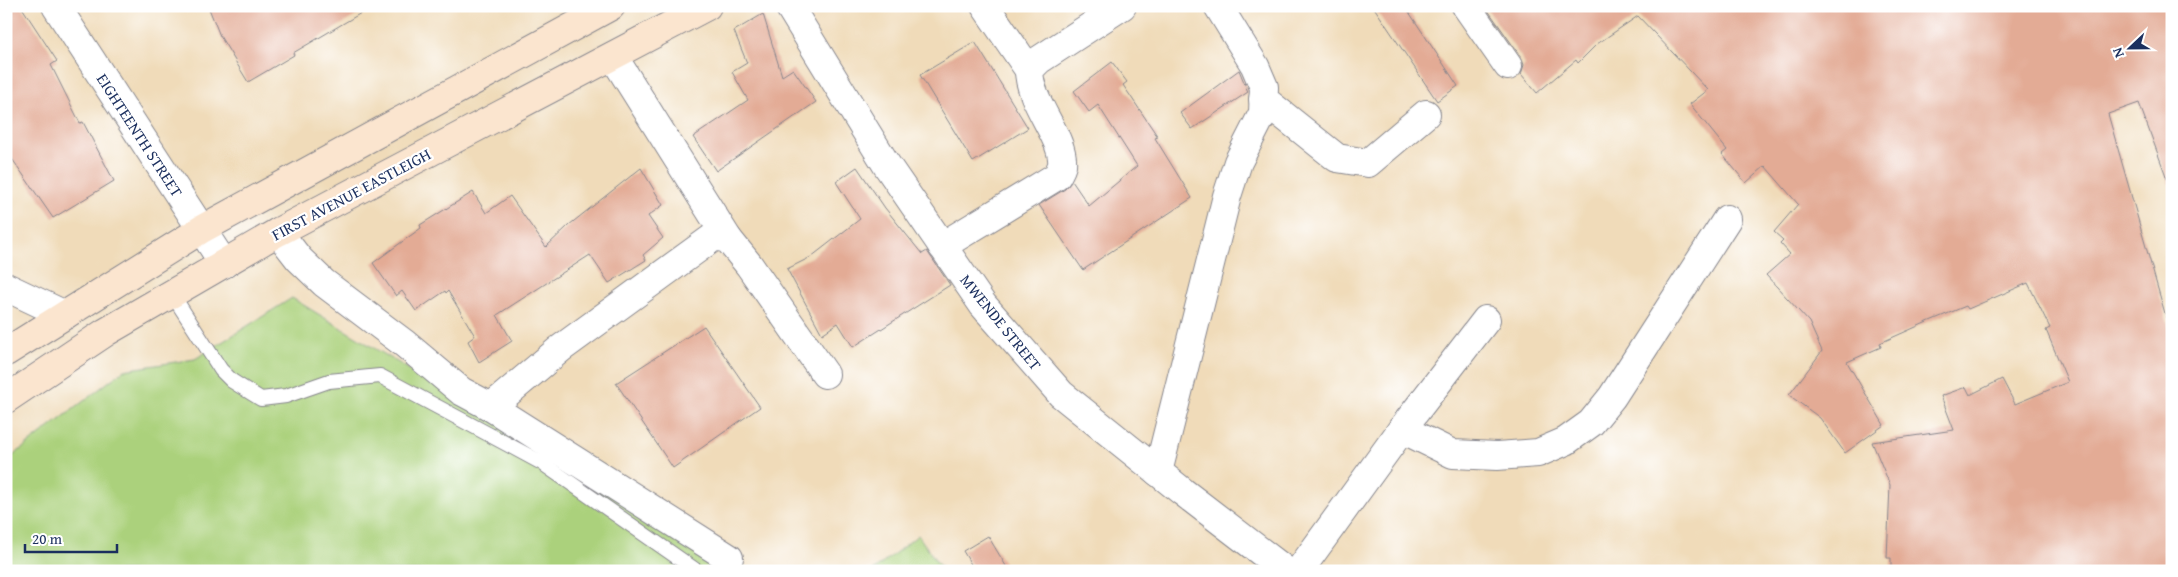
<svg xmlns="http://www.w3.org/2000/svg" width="2178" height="577" font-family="'Gentium Book Plus',serif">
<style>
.green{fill:#abd17b;stroke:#63806c}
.building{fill:#e3ab95}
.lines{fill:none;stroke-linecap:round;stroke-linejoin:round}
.lane-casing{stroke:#86858c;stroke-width:16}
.street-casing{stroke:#86858c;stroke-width:30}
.secondary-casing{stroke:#86858c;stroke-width:30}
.lane{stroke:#fff;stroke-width:14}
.street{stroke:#fff;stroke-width:28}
.secondary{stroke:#fbe5cf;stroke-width:28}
.labels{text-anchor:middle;stroke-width:4.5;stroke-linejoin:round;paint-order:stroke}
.street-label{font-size:16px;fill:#1b2f5e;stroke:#fff}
</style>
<rect width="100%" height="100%" fill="#fff"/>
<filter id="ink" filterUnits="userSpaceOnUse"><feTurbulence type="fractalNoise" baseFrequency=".02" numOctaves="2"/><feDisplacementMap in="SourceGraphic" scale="10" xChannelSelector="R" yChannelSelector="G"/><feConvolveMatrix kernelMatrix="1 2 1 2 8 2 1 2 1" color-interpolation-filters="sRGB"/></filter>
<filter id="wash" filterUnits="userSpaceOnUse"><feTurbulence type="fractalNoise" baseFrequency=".0096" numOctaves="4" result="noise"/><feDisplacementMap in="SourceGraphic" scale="20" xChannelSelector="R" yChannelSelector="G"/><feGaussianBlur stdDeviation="1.12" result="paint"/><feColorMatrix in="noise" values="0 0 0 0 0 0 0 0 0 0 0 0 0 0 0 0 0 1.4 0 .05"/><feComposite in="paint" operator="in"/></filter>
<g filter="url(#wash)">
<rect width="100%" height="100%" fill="#f0dbb9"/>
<g class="green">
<path d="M292 298 637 508 720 571H6V461L124 370 195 359Z"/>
<path d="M918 535 943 571H873Z"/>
</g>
<g id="blocks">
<g class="building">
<path d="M6 6H21L57 61 51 65 80 123 83 122 114 181 53 218 6 150Z"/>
<path d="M208 6H373L293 53 294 55 248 82 220 36Z"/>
<path d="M1373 6H1405L1458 86 1437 101Z"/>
<path d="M1485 6H2172V183L2169 184 2139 103 2108 114 2172 338V571H1891V558H1887L1890 485 1872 442 1954 430 1941 396 1966 387 1970 395 2002 379 2015 404 2068 382 2046 330 2050 328 2028 283 1968 309 1966 306 1925 323 1880 343 1881 347 1847 362 1884 425 1845 453 1820 418 1789 395 1822 351 1809 322 1766 275 1790 254 1780 243 1783 240 1774 232 1798 204 1765 166 1746 183 1722 154 1727 150 1690 104 1708 90 1638 16 1597 44 1578 63 1576 60 1537 93 1521 74 1524 65 1521 57Z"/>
<path d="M763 14 782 76 793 69 816 102 716 171 693 137 748 100 732 72 747 63 734 31Z"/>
<path d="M975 42 1028 128 973 162 920 75Z"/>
<path d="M1112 62 1127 82 1123 85 1158 137 1155 138 1192 198 1083 270 1039 205 1065 189 1072 181 1089 206 1137 166 1098 105 1089 112 1074 91Z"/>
<path d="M1239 70 1248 92 1192 129 1180 113Z"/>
<path d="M857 167 885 208 922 254 927 251 950 285 853 347 838 323 822 334 787 269 811 257 860 219 836 182Z"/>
<path d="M641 168 663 205 648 216 663 238 643 255 646 260 609 283 590 255 497 315 512 341 479 362 468 341 475 336 448 291 446 293 445 291 416 311 402 291 396 296 373 263 421 228 420 225 473 192 486 213 510 196 546 247 569 225Z"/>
<path d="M704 326 760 407 673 468 616 383Z"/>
<path d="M988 536 1009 571H975L963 551Z"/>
</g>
</g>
</g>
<g filter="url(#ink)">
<use href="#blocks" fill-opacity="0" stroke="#86858c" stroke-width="1"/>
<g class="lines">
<defs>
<path id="lane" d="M172 294 221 370 232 381 261 399 286 396 329 381 380 376 542 463 697 571"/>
<g id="street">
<path d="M56 6 224 264"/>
<path d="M789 6 886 164 983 305 1061 394 1183 492 1286 571"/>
<path d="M985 6 1029 70"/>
<path d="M1466 6 1508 66"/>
<path d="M613 56 728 239"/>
<path d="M1263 99 1337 158 1368 163 1426 114"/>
<path d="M278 232 299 259 324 283 405 344 461 391 491 407 560 349 715 236 728 239 749 265 825 374"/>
<path d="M942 246 1057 176C1059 172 1061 169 1062 165 1065 138 1029 103 1029 70L1039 60 1122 6"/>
<path d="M6 287 65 315"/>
<path d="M491 407 729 558"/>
<path d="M1402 429 1453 454 1497 456 1538 453 1566 441 1591 423 1612 397 1727 219"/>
<path d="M1158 472 1227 196 1238 162 1263 113 1264 87 1255 66 1218 6"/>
<path d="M1299 571 1402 429 1486 320"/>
</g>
<g id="secondary">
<path d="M6 352 202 229 611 6"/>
<path d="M6 399 106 332 278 232 707 6"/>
</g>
</defs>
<use href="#lane" class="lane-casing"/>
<use href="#street" class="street-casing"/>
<use href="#secondary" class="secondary-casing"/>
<use href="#lane" class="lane"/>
<use href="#street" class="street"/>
<use href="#secondary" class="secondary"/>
</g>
</g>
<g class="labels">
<g class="street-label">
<text transform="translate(140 135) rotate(57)" y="6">EIGHTEENTH STREET</text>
<text transform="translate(351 194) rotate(-28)" y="6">FIRST AVENUE EASTLEIGH</text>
<text transform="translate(1001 322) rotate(51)" y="6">MWENDE STREET</text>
</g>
</g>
<rect width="2178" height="577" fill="none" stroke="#fff" stroke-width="25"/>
<g transform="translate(2130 48) rotate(248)" stroke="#ffffff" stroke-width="4" paint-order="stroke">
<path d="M0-4L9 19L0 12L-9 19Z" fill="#1b2f5e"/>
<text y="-8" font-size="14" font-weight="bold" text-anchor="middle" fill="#1b2f5e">N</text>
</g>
<path d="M25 544v8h92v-8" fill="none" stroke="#1b2f5e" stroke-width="2.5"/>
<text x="32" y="544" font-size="15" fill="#1b2f5e" stroke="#ffffff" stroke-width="4" paint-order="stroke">20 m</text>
</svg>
